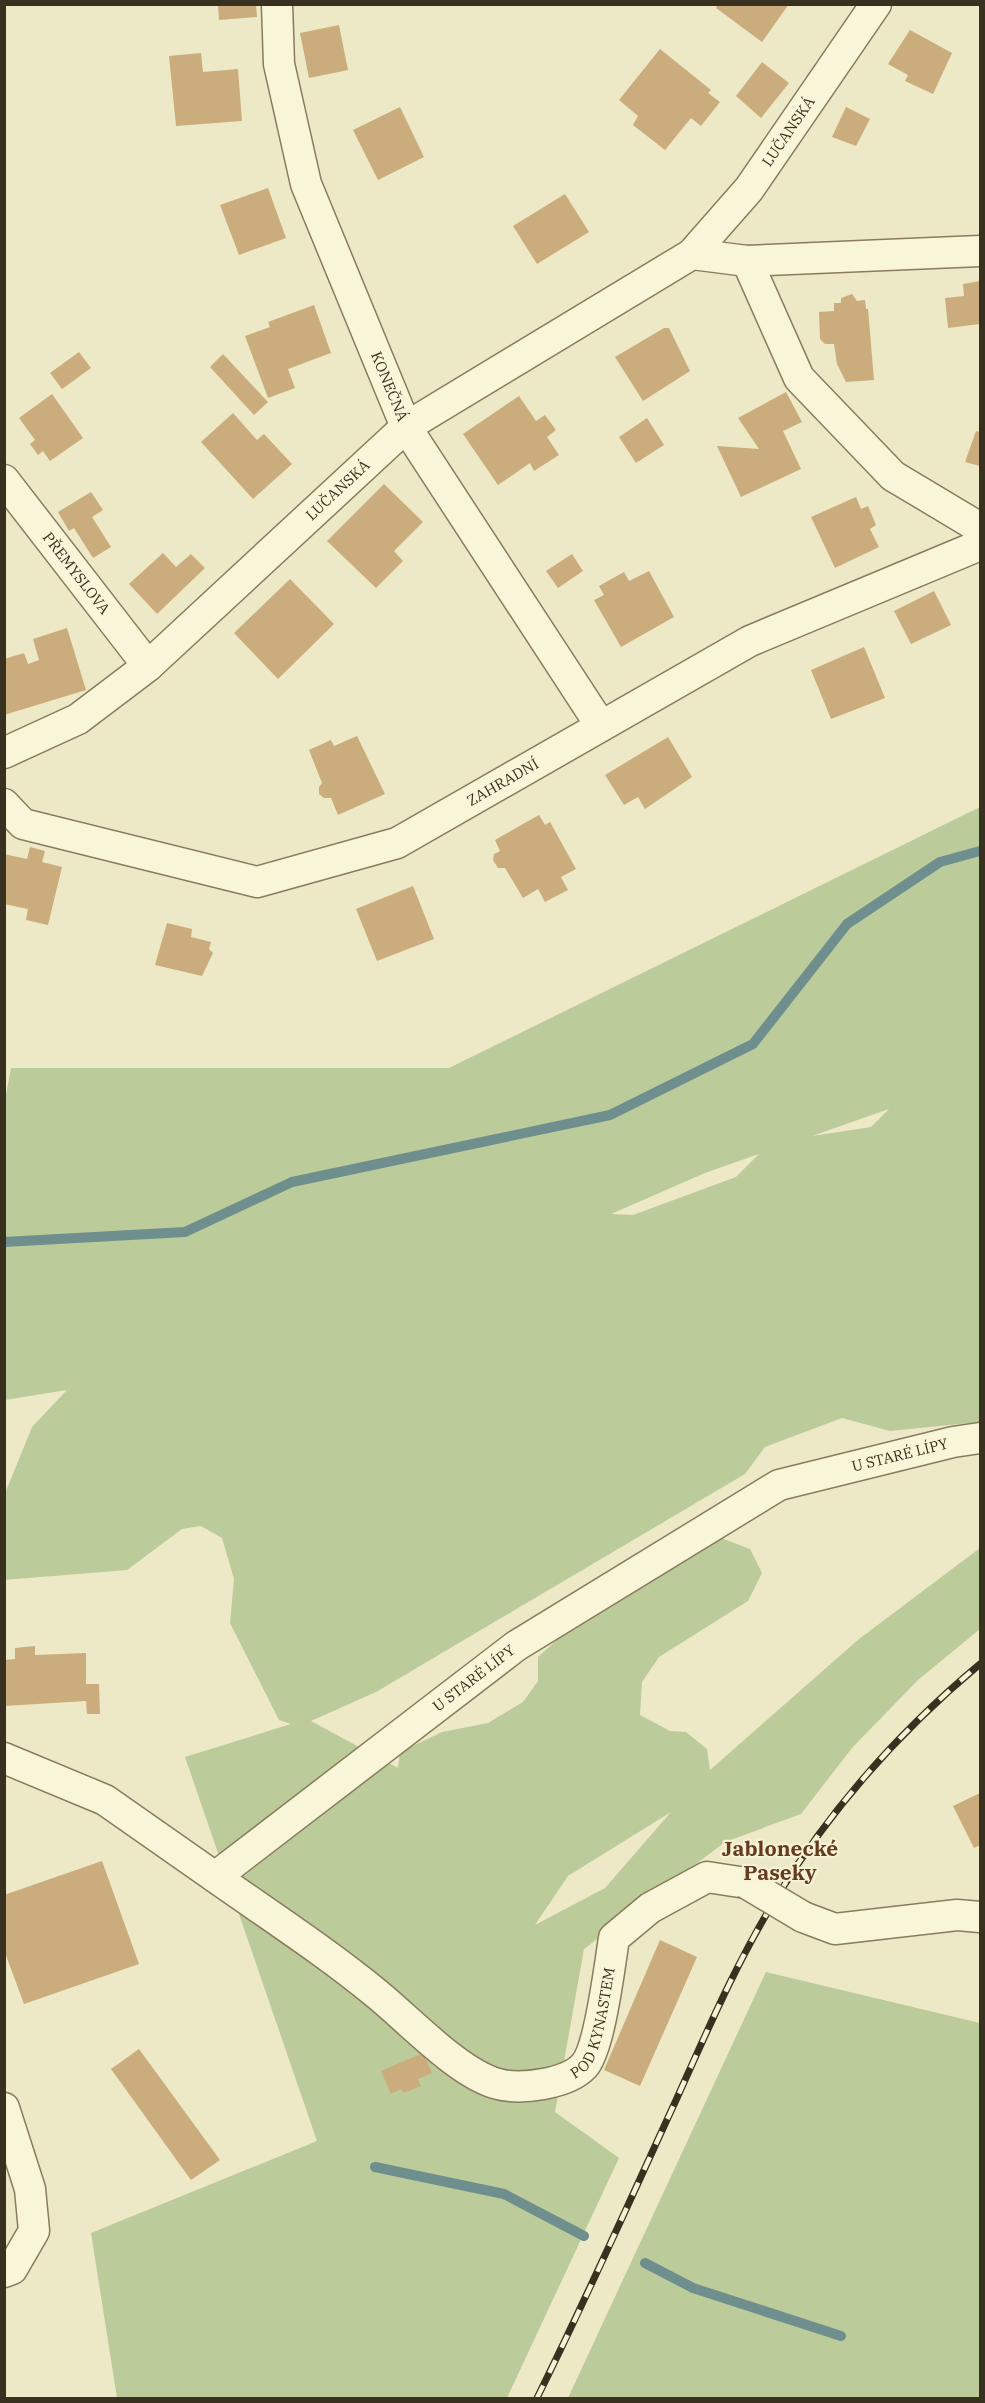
<svg xmlns="http://www.w3.org/2000/svg" width="985" height="2403" font-family="'IBM Plex Serif',serif">
<style>
.green{fill:#bccb9a;fill-rule:evenodd}
.lines{fill:none;stroke-linecap:round;stroke-linejoin:round}
.stream{stroke:#6e8f8d;stroke-width:10}
.building{fill:#cbac7d}
.street-casing{stroke:#887c5c;stroke-width:33}
.street{stroke:#f8f5d9;stroke-width:30}
.rail-casing{stroke:#39311f;stroke-width:7}
.rail{stroke:#f5f2d5;stroke-width:4.5;stroke-dasharray:14;stroke-linecap:butt}
.street-bridge-casing{stroke:#887c5c;stroke-width:33;stroke-linecap:butt}
.street-bridge{stroke:#f8f5d9;stroke-width:30}
.labels{text-anchor:middle;stroke-width:4.5;stroke-linejoin:round;paint-order:stroke}
.street-label{font-size:15px;fill:#39311f;stroke:#f5f2d5}
.district-label{font-size:21px;font-weight:bold;fill:#653b20;stroke:#f5f2d5}
</style>
<rect width="100%" height="100%" fill="#ede9c6"/>
<g class="green">
<path d="M980 807V1422L890 1431 842 1418 765 1447 745 1474 376 1692 311 1721 398 1768 400 1752 442 1732 488 1723 523 1702 538 1681V1657L585 1614 716 1536 750 1549 762 1573 748 1601 659 1657 642 1682 640 1715 670 1731 686 1732 707 1749 710 1770 859 1639 980 1548V1629L918 1680 852 1748 801 1814 725 1842 584 1949 555 2112 619 2158 507 2398H117L91 2233 317 2141 185 1757 291 1724 279 1720 230 1623 234 1579 222 1538 201 1526 182 1529 127 1570 4 1580V1496L32 1427 67 1390 5 1400 4 1106 11 1068H449ZM889 1109 871 1127 812 1136ZM759 1154 736 1177 633 1215 611 1214 705 1173ZM671 1812 605 1888 535 1925 568 1876Z"/>
<path d="M766 1972 980 2023V2398H568Z"/>
</g>
<g class="lines">
<g class="stream">
<path d="M4 1242 185 1232 292 1182 610 1115 753 1044 847 924 940 862 980 851"/>
<path d="M375 2167 504 2194 584 2236"/>
<path d="M645 2263 693 2288 841 2336"/>
</g>
</g>
<g class="building">
<path d="M218 4H256L257 17 219 20Z"/>
<path d="M718 4H789L762 42 716 8Z"/>
<path d="M339 25 348 70 309 78 300 33Z"/>
<path d="M910 30 952 53 933 94 905 81 908 75 888 64Z"/>
<path d="M660 49 711 90 708 93 720 102 701 126 691 118 665 150 633 125 638 116 619 100Z"/>
<path d="M201 53 203 72 238 69 242 121 176 126 169 56Z"/>
<path d="M762 62 789 83 761 118 736 96Z"/>
<path d="M400 107 424 157 378 180 353 130Z"/>
<path d="M846 107 870 119 856 146 832 137Z"/>
<path d="M268 188 286 238 239 255 220 205Z"/>
<path d="M565 194 589 232 537 264 513 226Z"/>
<path d="M980 281V324L948 328 945 298 964 296 963 284Z"/>
<path d="M852 294 857 301 865 300 866 309H868L874 380 846 382 837 364 834 344H825L820 339 819 312 834 311V303H841V298Z"/>
<path d="M314 305 331 353 288 369 295 388 268 398 245 336 270 327 268 322Z"/>
<path d="M664 328H669L690 371 643 401 615 357Z"/>
<path d="M79 352 91 368 62 389 50 373Z"/>
<path d="M223 354 268 402 254 415 210 367Z"/>
<path d="M786 392 802 422 783 431 801 469 741 497 717 446 759 449 738 418Z"/>
<path d="M52 394 83 438 50 461 43 451 38 455 30 444 35 440 19 418Z"/>
<path d="M519 396 536 421 545 415 556 430 547 437 559 455 534 471 530 463 498 485 463 434Z"/>
<path d="M233 413 257 440 264 434 292 464 253 499 201 442Z"/>
<path d="M647 418 664 445 636 463 619 437Z"/>
<path d="M976 431 980 432V466L965 462Z"/>
<path d="M384 484 423 522 394 551 403 561 376 588 327 541Z"/>
<path d="M91 492 103 510 92 517 111 547 93 558 74 528 69 531 58 512Z"/>
<path d="M856 497 861 509 868 506 876 525 870 529 879 547 835 568 811 517Z"/>
<path d="M163 553 176 567 191 554 205 568 157 614 129 584Z"/>
<path d="M572 554 583 571 558 588 546 571Z"/>
<path d="M649 571 674 617 621 647 594 600 604 595 599 586 624 572 629 581Z"/>
<path d="M290 579 334 624 278 679 234 633Z"/>
<path d="M934 591 951 625 911 644 894 611Z"/>
<path d="M67 628 86 690 4 715V659L24 653 28 664 39 660 33 639Z"/>
<path d="M864 647 885 698 831 719 811 670Z"/>
<path d="M357 736 385 794 338 815 331 798H324L319 794V787L322 783 309 750 331 740 334 746Z"/>
<path d="M668 737 692 777 645 809 638 797 624 805 605 775Z"/>
<path d="M539 815 545 825 550 822 576 869 561 877 568 890 545 902 538 889 523 898 505 868H498L493 860 494 854 500 851 495 840Z"/>
<path d="M30 847 45 851 42 862 62 867 48 925 26 920 28 909 4 904V854L27 859Z"/>
<path d="M413 886 434 939 377 961 356 909Z"/>
<path d="M167 923 192 929 191 937 211 942 209 949 213 953 202 976 155 965Z"/>
<path d="M35 1646V1655L86 1653V1684H99L100 1714H87L86 1701 4 1706V1660L15 1659V1648Z"/>
<path d="M980 1793V1845L974 1848 953 1806Z"/>
<path d="M102 1861 139 1964 24 2004 4 1950V1895Z"/>
<path d="M660 1940 697 1957 640 2086 604 2070Z"/>
<path d="M139 2049 220 2160 191 2180 111 2069Z"/>
<path d="M423 2053 432 2073 418 2079 421 2086 404 2093 401 2089 391 2094 381 2071Z"/>
</g>
<g class="lines">
<defs>
<g id="street">
<path id="s1" d="M277 4 279 64 306 184 406 427 601 726"/>
<path id="s2" d="M692 254 749 189 876 4"/>
<path d="M747 261 799 378 893 476 980 528"/>
<path id="s3" d="M4 480 148 666"/>
<path id="s4" d="M4 753 78 719 148 666 406 427 692 254 747 261 980 251"/>
<path id="s5" d="M4 804 23 824 257 882 397 843 750 641 980 545"/>
<path id="s6" d="M4 1758 105 1800 215 1877 516 1646 779 1485 953 1442 980 1438"/>
<path id="s7" d="M215 1877C269 1915 326 1952 377 1994 409 2020 459 2074 498 2084 521 2090 567 2084 584 2066 600 2049 610 1963 614 1938L650 1908 707 1877 746 1883"/>
<path d="M803 1917 835 1929 957 1915 980 1917"/>
<path d="M4 2108 30 2189 34 2231 12 2269 4 2272"/>
</g>
</defs>
<use href="#street" class="street-casing"/>
<use href="#street" class="street"/>
<defs>
<path id="rail" d="M537 2398C586 2299 631 2198 677 2098 708 2029 738 1959 778 1895 832 1807 901 1730 980 1664"/>
</defs>
<use href="#rail" class="rail-casing"/>
<use href="#rail" class="rail"/>
<defs>
<path id="street-bridge" d="M746 1883 803 1917"/>
</defs>
<use href="#street-bridge" class="street-bridge-casing"/>
<use href="#street-bridge" class="street-bridge"/>
</g>
<g class="labels">
<g class="street-label">
<text dy="5" stroke="none"><textPath href="#s2" startOffset="156">LUČANSKÁ</textPath></text>
<text dy="5" stroke="none"><textPath href="#s1" startOffset="402">KONEČNÁ</textPath></text>
<text dy="5" stroke="none"><textPath href="#s4" startOffset="428">LUČANSKÁ</textPath></text>
<text dy="5" stroke="none"><textPath href="#s3" startOffset="118">PŘEMYSLOVA</textPath></text>
<text dy="5" stroke="none"><textPath href="#s5" startOffset="536">ZAHRADNÍ</textPath></text>
<text dy="5" stroke="none"><textPath href="#s6" startOffset="1056">U STARÉ LÍPY</textPath></text>
<text dy="5" stroke="none"><textPath href="#s6" startOffset="570">U STARÉ LÍPY</textPath></text>
<text dy="5" stroke="none"><textPath href="#s7" startOffset="486">POD KYNASTEM</textPath></text>
</g>
<g class="district-label">
<text x="780" y="1856">Jablonecké<tspan x="780" dy="24">Paseky</tspan></text>
</g>
</g>
<rect width="985" height="2403" fill="none" stroke="#39311f" stroke-width="12"/>
</svg>
